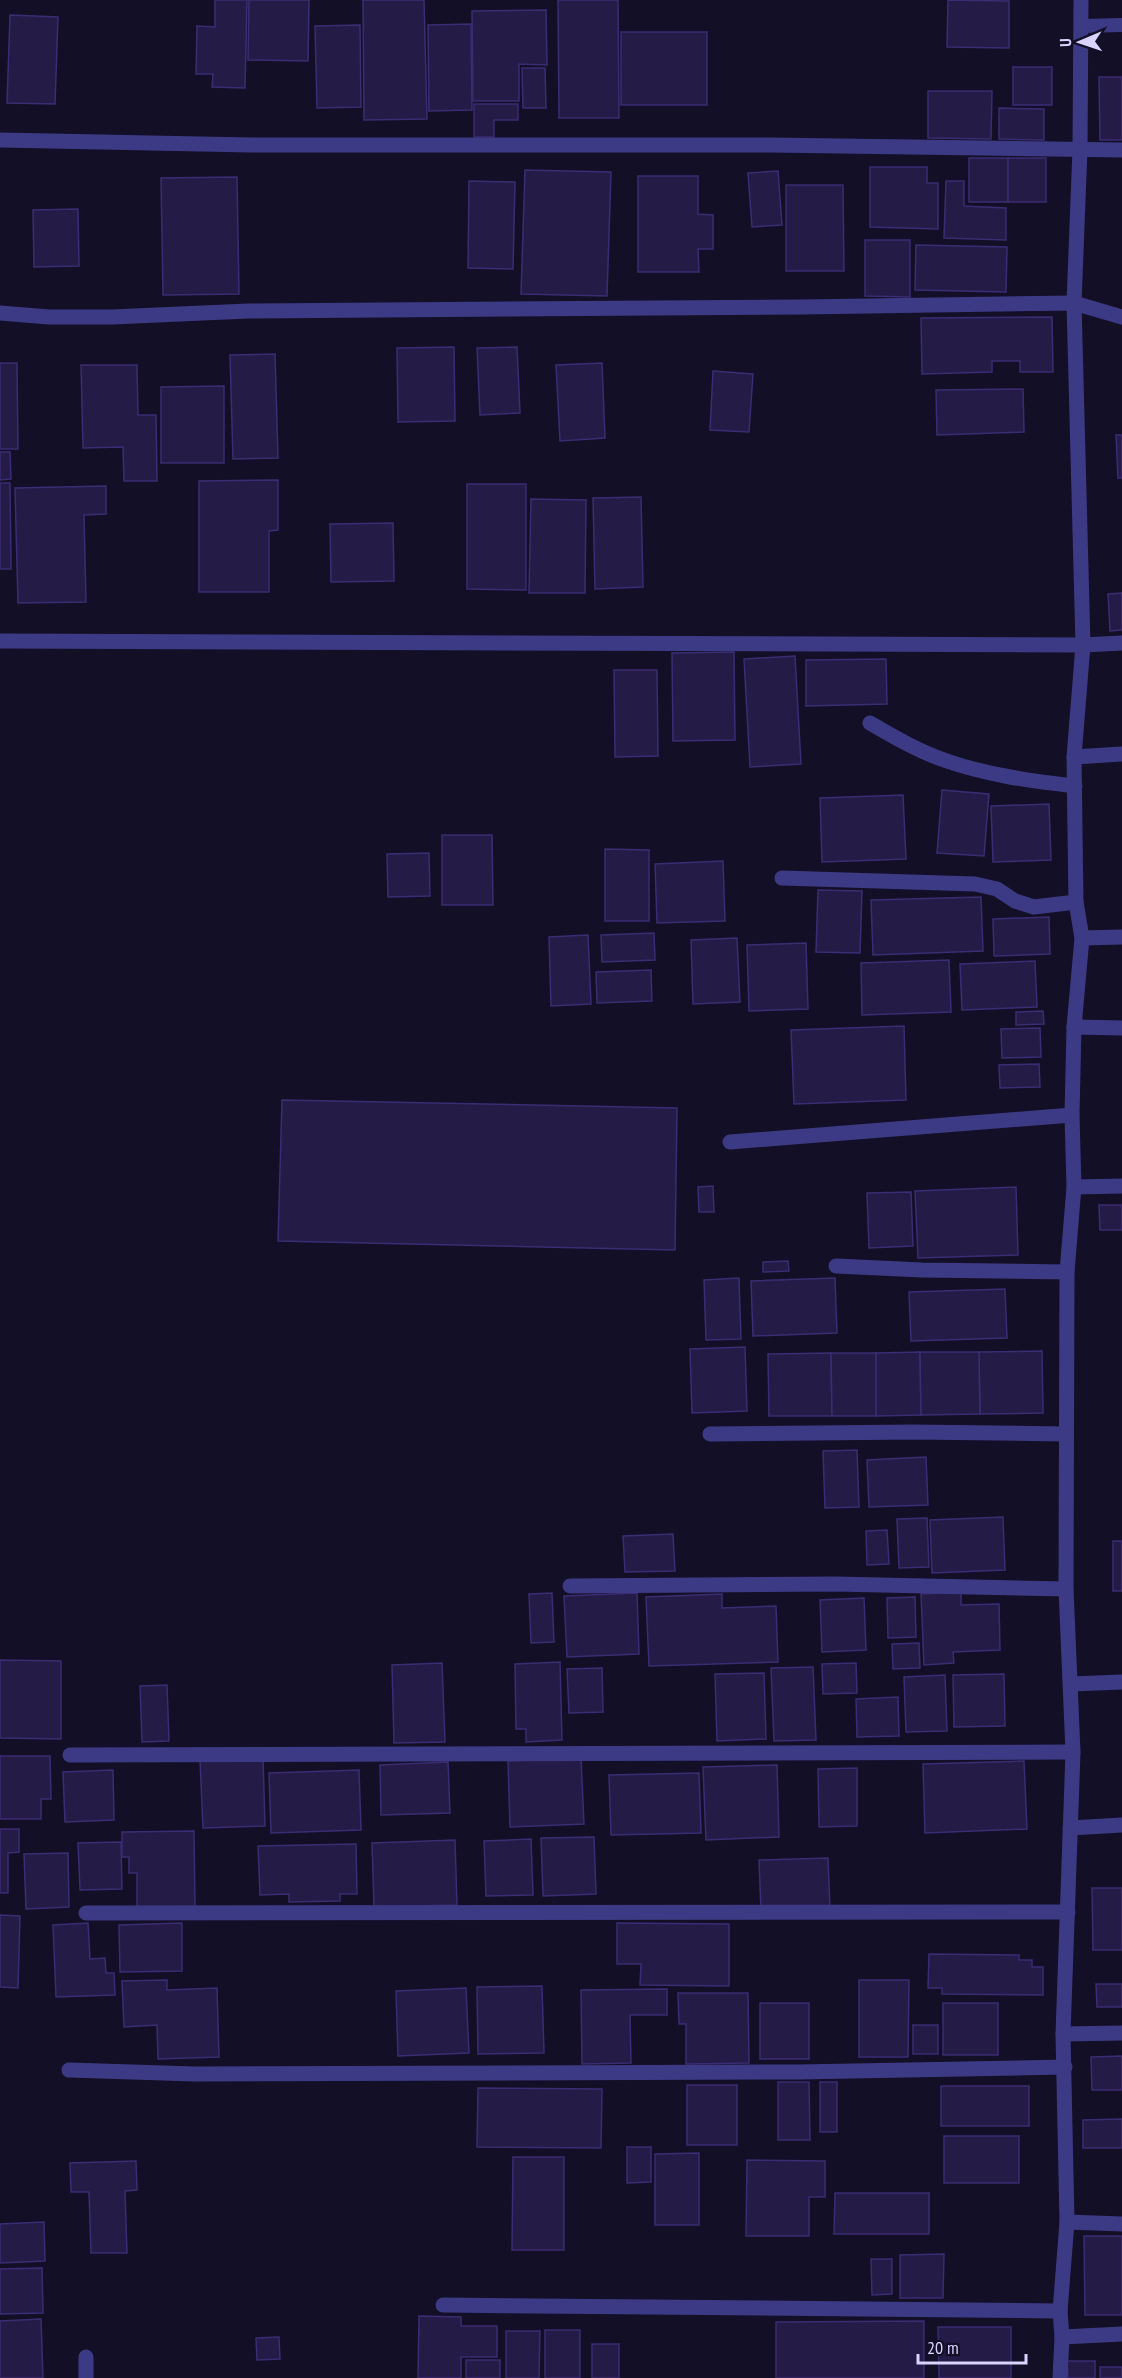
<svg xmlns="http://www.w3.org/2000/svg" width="1122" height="2378" font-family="'PT Sans Narrow',sans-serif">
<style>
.building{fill:#241b47;stroke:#3b2d73;stroke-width:1.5}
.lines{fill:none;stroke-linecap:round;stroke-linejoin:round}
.service{stroke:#3d3a85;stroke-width:14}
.minor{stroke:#3d3a85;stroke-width:15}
</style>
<rect width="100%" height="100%" fill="#130f26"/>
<g class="building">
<path d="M215 0H247L245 88 212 87 213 74H196L197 26 215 27Z"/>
<path d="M249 0H309L308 61 248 60Z"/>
<path d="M363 0H424L427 119 364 120Z"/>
<path d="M558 0H618L619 118H559Z"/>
<path d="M948 0 1009 1V48L947 47Z"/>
<path d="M546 10 547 65 519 64V101H473L472 11Z"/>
<path d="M10 15 58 17 55 104 7 103Z"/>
<path d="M471 24 472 110 429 111 428 25Z"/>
<path d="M360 25 361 107 317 108 315 26Z"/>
<rect x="621" y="32" width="86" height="73"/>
<rect x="1013" y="67" width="39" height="38"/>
<path d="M522 68H545L546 108H523Z"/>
<path d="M1099 77H1122V140H1100Z"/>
<path d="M928 91H992L991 139 928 138Z"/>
<path d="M474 104H518V120H494V137H474Z"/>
<path d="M999 108 1044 109V140L999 139Z"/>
<rect x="969" y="158" width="39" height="44"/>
<rect x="1008" y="158" width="38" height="44"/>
<path d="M870 167H927V183H938V229L870 227Z"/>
<path d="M525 170 611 172 607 296 521 294Z"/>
<path d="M778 171 782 225 752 227 748 173Z"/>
<path d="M638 176H698V214L713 215V249H698L699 272H638Z"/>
<path d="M237 177 239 294 163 295 161 178Z"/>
<path d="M469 181 515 182 513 269 468 268Z"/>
<path d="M946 181H964V206L1006 208V240L944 238Z"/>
<path d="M786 185H843L844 271H786Z"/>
<path d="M78 209 79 266 34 267 33 210Z"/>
<path d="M865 240H910V297L865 296Z"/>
<path d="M916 245 1007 247 1006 292 915 290Z"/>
<path d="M1052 317 1053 372H1020V361H992V372L922 374 921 318Z"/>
<path d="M454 347 455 421 398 422 397 348Z"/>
<path d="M517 347 520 413 480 415 477 348Z"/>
<path d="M275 354 278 458 233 459 230 355Z"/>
<path d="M0 363H17L18 449H0Z"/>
<path d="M602 363 605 438 560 441 556 365Z"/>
<path d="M81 365H137L138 415H156L157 481H124L123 447 83 448Z"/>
<path d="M713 371 753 374 749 432 710 430Z"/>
<path d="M224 386V463H161V387Z"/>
<path d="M1023 389 1024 432 937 435 936 390Z"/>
<path d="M1116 435H1122V478H1118Z"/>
<path d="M0 452H10L11 479 0 480Z"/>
<path d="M278 480V530L269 531V592H199V481Z"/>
<path d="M0 483H10L11 569H0Z"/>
<path d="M467 484H526V590L467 589Z"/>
<path d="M106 486V514L84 515 86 602 18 603 15 488Z"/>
<path d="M641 497 643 587 595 589 593 498Z"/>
<path d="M531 499 586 500 585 593H529Z"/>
<path d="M393 523 394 581 331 582 330 524Z"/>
<path d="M1122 593V630L1110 631 1108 594Z"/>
<path d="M734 652 735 740 673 741 672 653Z"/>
<path d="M795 656 801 764 750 767 744 659Z"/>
<path d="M886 659 887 704 806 706V660Z"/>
<path d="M614 670H657L658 756 615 757Z"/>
<path d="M942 790 989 794 984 856 937 853Z"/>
<path d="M903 795 906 859 822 862 820 798Z"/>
<path d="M1049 804 1051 860 993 862 991 806Z"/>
<path d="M442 835H492L493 905H442Z"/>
<path d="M605 849 649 850V921H605Z"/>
<path d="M429 853 430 896 388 897 387 854Z"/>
<path d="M723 861 725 921 657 923 655 864Z"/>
<path d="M818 890 862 891 860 953 816 952Z"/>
<path d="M981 897 983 951 873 955 871 900Z"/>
<path d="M1049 917 1050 954 994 956 993 919Z"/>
<path d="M654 933 655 960 602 962 601 935Z"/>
<path d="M588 935 591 1004 551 1006 549 937Z"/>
<path d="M737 938 740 1002 693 1004 691 940Z"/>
<path d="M806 943 808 1009 749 1011 747 945Z"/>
<path d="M949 960 951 1012 862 1015 861 963Z"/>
<path d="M1035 961 1037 1007 962 1010 960 964Z"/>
<path d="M651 970 652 1001 597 1003 596 972Z"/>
<path d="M1043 1011 1044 1024 1016 1025V1012Z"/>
<path d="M904 1026 906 1100 794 1104 791 1030Z"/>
<path d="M1040 1028 1041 1057 1002 1058 1001 1029Z"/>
<path d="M1039 1064 1040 1087 1000 1088 999 1065Z"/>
<path d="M282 1100 677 1108 675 1250 278 1241Z"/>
<path d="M713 1186 714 1212H699L698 1187Z"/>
<path d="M1016 1187 1018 1255 918 1258 915 1191Z"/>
<path d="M911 1192 913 1246 869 1248 867 1193Z"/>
<path d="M1099 1205H1122V1230H1100Z"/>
<path d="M788 1261 789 1271 763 1272V1262Z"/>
<path d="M739 1278 741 1339 706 1340 704 1280Z"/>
<path d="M835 1278 837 1333 753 1336 751 1281Z"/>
<path d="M1005 1289 1007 1338 911 1341 909 1292Z"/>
<path d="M745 1347 747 1411 692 1413 690 1349Z"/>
<path d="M1042 1351 1043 1413 980 1414 979 1352Z"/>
<path d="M920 1352 921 1415 876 1416V1353Z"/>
<path d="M920 1352H979L980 1414 921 1415Z"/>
<path d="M831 1353 832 1416H769L768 1354Z"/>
<path d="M831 1353H876V1416H832Z"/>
<path d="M857 1450 859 1507 825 1508 823 1451Z"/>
<path d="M926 1457 928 1505 869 1507 867 1460Z"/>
<path d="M1003 1517 1005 1570 932 1573 930 1520Z"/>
<path d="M927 1518 929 1567 899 1568 897 1519Z"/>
<path d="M887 1530 889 1564 867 1565 866 1531Z"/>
<path d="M673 1534 675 1571 625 1572 623 1536Z"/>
<rect x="1113" y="1541" width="9" height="50"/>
<path d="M961 1592V1605L999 1604 1000 1650 953 1652 954 1663 924 1665 921 1594Z"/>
<path d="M552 1593 554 1642 531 1643 529 1594Z"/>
<path d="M637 1593 639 1654 567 1657 564 1596Z"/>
<path d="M722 1594V1608L776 1606 778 1662 649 1666 646 1597Z"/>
<path d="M915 1597 916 1637 888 1638 887 1598Z"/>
<path d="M864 1598 866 1650 822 1652 820 1600Z"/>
<path d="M919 1643 920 1668 893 1669 892 1644Z"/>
<path d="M0 1660 61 1661V1739L0 1738Z"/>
<path d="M560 1662 562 1740 526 1742V1729H516L515 1664Z"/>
<path d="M442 1663 445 1742 394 1743 392 1665Z"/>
<path d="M856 1663 857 1693 823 1694 822 1664Z"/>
<path d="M813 1667 816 1740 774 1741 771 1668Z"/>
<path d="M602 1668 603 1712 569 1713 567 1669Z"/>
<path d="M764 1673 766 1739 717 1741 715 1674Z"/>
<path d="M1004 1674 1005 1726 954 1727 953 1675Z"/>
<path d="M945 1675 947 1731 906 1732 904 1677Z"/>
<path d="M167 1685 169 1741 142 1742 140 1686Z"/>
<path d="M898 1697 899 1736 857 1737 856 1699Z"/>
<path d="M0 1756H50L51 1799H41V1819H0Z"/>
<path d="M263 1758 265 1826 203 1828 200 1760Z"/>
<path d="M581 1758 584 1824 510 1827 508 1761Z"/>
<path d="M1024 1761 1027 1829 925 1833 923 1764Z"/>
<path d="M448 1762 450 1813 381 1815 380 1765Z"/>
<path d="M777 1765 779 1837 706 1840 703 1767Z"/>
<path d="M857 1768V1826L819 1827 818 1769Z"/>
<path d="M113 1770 114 1820 65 1822 63 1772Z"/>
<path d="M359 1770 361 1830 271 1833 269 1773Z"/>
<path d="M699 1773 701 1833 611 1835 609 1775Z"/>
<path d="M0 1829H19V1852L8 1853V1893H0Z"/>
<path d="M194 1831 195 1908 137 1909V1873H129V1857H122V1832Z"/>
<path d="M594 1837 596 1894 543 1896 541 1838Z"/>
<path d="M531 1839 533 1895 486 1896 484 1841Z"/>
<path d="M455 1840 457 1905 374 1907 372 1843Z"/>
<path d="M121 1842 122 1889 80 1890 78 1843Z"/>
<path d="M356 1844 357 1894H340V1901L289 1902V1894L260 1895 258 1846Z"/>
<path d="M68 1853 69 1907 26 1909 24 1854Z"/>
<path d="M828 1858 830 1909 761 1911 759 1860Z"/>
<path d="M1092 1888H1122V1950H1093Z"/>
<path d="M0 1915 20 1916 18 1988 0 1987Z"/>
<path d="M88 1923 90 1959 105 1958 106 1973H114L115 1995 56 1997 53 1925Z"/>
<path d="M182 1923V1971L120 1972 119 1925Z"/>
<path d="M617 1923 729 1924V1986L640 1985 641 1964H617Z"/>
<path d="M929 1954 1019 1955V1960H1032V1967H1043V1995L942 1994V1988H928Z"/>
<path d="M167 1980V1990L217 1988 219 2057 158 2059 157 2025 124 2027 122 1981Z"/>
<path d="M859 1980H909L908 2057H859Z"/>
<path d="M1096 1984H1122V2007H1097Z"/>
<path d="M542 1986 544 2053 478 2054 477 1987Z"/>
<path d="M466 1988 469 2053 398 2056 396 1991Z"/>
<path d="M667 1989V2015H630L631 2063 582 2064 581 1990Z"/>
<path d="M678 1993H748L749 2063 686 2064V2024H679Z"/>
<rect x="760" y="2003" width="49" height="56"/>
<rect x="943" y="2003" width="55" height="52"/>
<rect x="913" y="2025" width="25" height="29"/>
<path d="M1122 2056V2090H1092L1091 2057Z"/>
<path d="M778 2082H809L810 2140H778Z"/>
<rect x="820" y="2082" width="17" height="50"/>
<rect x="687" y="2085" width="50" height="60"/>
<rect x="941" y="2086" width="88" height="40"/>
<path d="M478 2088 602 2089 601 2148 477 2147Z"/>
<path d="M1122 2119V2148H1083V2120Z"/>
<rect x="944" y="2136" width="75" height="47"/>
<path d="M627 2147H651V2182L627 2183Z"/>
<path d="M699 2153V2225H655V2154Z"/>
<path d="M513 2157H564V2250H512Z"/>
<path d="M747 2160 825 2161V2197H809V2236H746Z"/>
<path d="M136 2161 137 2190 125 2191 127 2253H91L89 2192H71L70 2163Z"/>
<path d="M835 2193H929V2234H834Z"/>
<path d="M44 2222 45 2261 0 2263V2224Z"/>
<path d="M1084 2236H1122V2315H1085Z"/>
<path d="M944 2254 943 2298H900V2255Z"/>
<path d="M871 2259H892V2294L872 2295Z"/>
<path d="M42 2268 43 2313 0 2314V2269Z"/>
<path d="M419 2316 461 2317V2326H497V2357H461V2378H418Z"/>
<path d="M41 2319 43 2378H0V2321Z"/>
<path d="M924 2321V2378H776V2322Z"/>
<path d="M938 2327H1011V2378H939Z"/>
<rect x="545" y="2330" width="35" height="48"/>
<path d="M506 2331H540L539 2378H506Z"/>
<path d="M279 2337 280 2359 257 2360 256 2338Z"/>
<rect x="592" y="2344" width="27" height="34"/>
<rect x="466" y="2360" width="34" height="18"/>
<path d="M1067 2361H1095V2378H1068Z"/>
<rect x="1100" y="2367" width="22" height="11"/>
</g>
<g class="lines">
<path class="service" d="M1081 26 1122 25"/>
<g class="minor">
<path d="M0 140 251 145H770L1122 150"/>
<path d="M0 313 49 317H112L248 311 801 307 1074 303 1122 317"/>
<path d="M0 641 1083 645 1122 643"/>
<path d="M870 723C894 737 918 751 944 760 986 775 1031 781 1075 786"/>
<path d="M1074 757 1122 754"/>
<path d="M782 878 975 884 997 889 1015 901 1034 907 1076 902"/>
<path d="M1082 938 1122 937"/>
<path d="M1074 1027 1122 1028"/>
<path d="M730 1142 1072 1115"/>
<path d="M1074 1187 1122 1186"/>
<path d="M836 1266 922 1270 1067 1272"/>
<path d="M710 1434 914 1432 1066 1434"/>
<path d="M570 1586 835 1584 1066 1589"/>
<path d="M1071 1684 1122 1682"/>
<path d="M70 1755 1073 1752"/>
<path d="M1070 1828 1122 1825"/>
<path d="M86 1913 1068 1912"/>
<path d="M1063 2034 1122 2033"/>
<path d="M69 2070 195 2074 798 2072 1065 2067"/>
<path d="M1067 2222 1122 2224"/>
<path d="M443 2305 1060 2311"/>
<path d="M1062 2337 1122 2334"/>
<path d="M86 2378V2357"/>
<path d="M1060 2378 1062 2337 1060 2311 1067 2222 1063 2034 1073 1752 1066 1589 1067 1272 1074 1187 1072 1115 1074 1027 1082 938 1076 902 1074 757 1083 645 1074 303 1080 149 1081 0"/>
</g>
</g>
<g transform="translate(1080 42) rotate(268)" stroke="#130f26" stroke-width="4.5" paint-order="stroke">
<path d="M0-4.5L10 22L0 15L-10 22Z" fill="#d9d4ff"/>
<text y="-9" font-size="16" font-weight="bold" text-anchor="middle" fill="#d9d4ff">U</text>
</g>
<path d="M918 2354v9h108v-9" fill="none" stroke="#d9d4ff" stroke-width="3"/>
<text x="927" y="2354" font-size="18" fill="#d9d4ff" stroke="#130f26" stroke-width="4.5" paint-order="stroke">20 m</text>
</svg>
